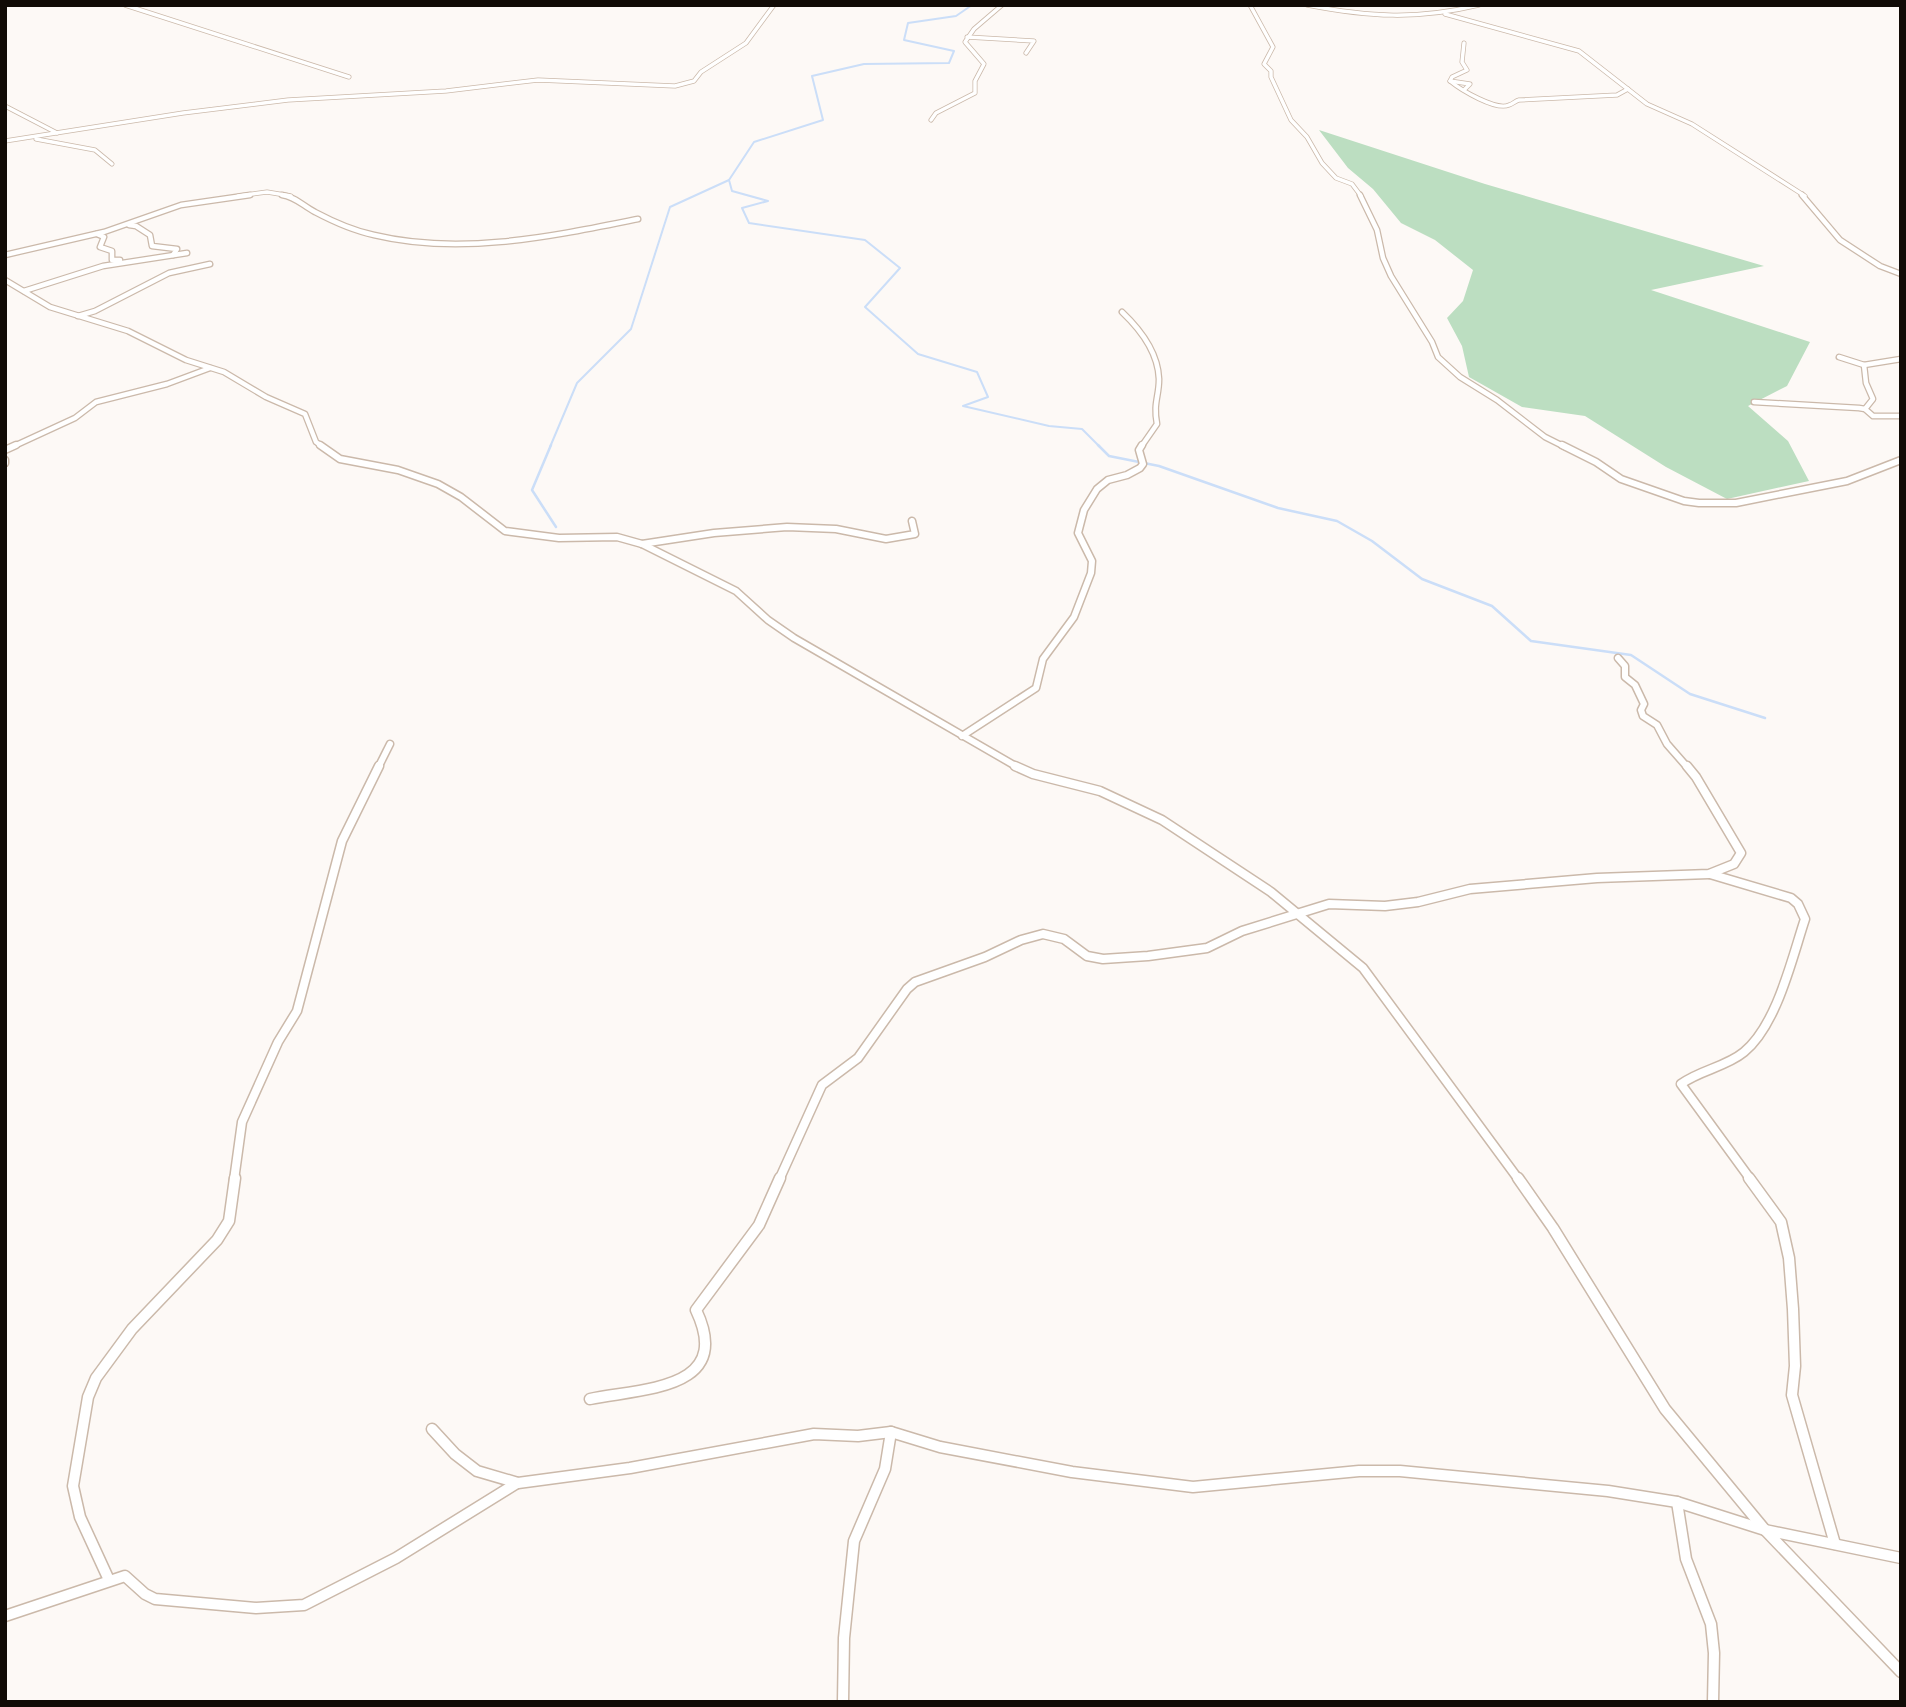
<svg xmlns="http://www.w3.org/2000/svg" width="1906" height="1707" font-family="'Space Grotesk',sans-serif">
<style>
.green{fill:#bcdec1}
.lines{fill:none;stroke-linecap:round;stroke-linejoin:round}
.stream-far1{stroke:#cbdef8;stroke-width:2}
.stream{stroke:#cbdef8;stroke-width:2.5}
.minor-far4-casing{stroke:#cbb9aa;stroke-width:5}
.minor-far3-casing{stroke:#cbb9aa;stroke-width:7}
.minor-far2-casing{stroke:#cbb9aa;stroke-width:9}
.minor-far1-casing{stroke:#cbb9aa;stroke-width:11}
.minor-casing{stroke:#cbb9aa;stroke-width:13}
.minor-far4{stroke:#fff;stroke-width:3.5}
.minor-far3{stroke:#fff;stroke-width:4.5}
.minor-far2{stroke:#fff;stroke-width:6}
.minor-far1{stroke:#fff;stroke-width:8}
.minor{stroke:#fff;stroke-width:10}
</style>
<rect width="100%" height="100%" fill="#fdf9f6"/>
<path class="green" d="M1319 130 1485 184 1764 266 1651 290 1810 342 1787 386 1748 406 1788 441 1809 481 1727 499 1666 467 1585 416 1522 407 1469 377 1462 346 1447 318 1463 301 1473 270 1435 240 1401 223 1373 189 1348 168Z"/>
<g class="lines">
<g class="stream-far1">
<path d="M972 5 956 16 908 23 904 40 954 51 949 63 864 64 812 76 823 120 754 142 729 180 732 191 768 201 742 208 749 223 865 240 900 268 865 307 918 354 977 372 988 397 963 406 1049 426 1082 429 1100 447"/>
<path d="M550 447 577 383 631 329 670 207 729 180"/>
</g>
<g class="stream">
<path d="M551 445 532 490 556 527"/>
<path d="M1098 445 1109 456 1159 466 1278 508 1337 521 1372 541 1422 579 1492 606 1531 641 1631 655 1690 694 1765 718"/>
</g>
<defs>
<g id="minor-far4">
<path d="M125 5 349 77"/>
<path d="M1250 5 1273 47 1264 64 1271 71V77L1291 120 1307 137 1322 163 1336 178 1352 184 1361 196"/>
<path d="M1307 5C1369 17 1417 20 1479 5"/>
<path d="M1445 14 1579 51 1647 104 1692 124 1805 196"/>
<path d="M967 37 1034 41 1026 53"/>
<path d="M1464 43 1462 62 1467 70 1452 77 1450 81C1461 90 1496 111 1509 105 1513 104 1515 101 1519 100L1617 95 1628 89"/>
<path d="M1450 81 1470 84 1464 90"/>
<path d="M5 106 57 133"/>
<path d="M931 120 936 113 975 93V81L984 64 965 42 974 29 1002 5"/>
<path d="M36 139 95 150 112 164"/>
<path d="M5 141 183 113 288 100 446 91 538 80 675 86 694 81 701 72 746 43 774 5"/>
<path d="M238 196 267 192 291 196"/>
</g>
<g id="minor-far3">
<path d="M282 195C296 197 303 206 315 212 332 221 355 231 374 235 461 256 553 236 638 219"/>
<path d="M1360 195 1377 230 1383 258 1391 276 1432 342 1438 357 1460 377 1497 400 1545 437 1565 447"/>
<path d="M1802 195 1840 240 1880 266 1901 274"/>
<path d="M129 225 136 226 150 235 152 246 177 249 173 255"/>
<path d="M97 234 104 237 100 247 112 251V260H120"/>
<path d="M5 255 104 232 181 205 250 195"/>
<path d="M5 280 50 307 128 331 186 360 224 372 266 397 305 414 316 442 323 447"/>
<path d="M24 291 103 266 187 253"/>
<path d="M1122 312C1141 330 1158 352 1159 379 1159 397 1153 403 1157 424L1141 447"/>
<path d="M78 316 95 311 169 273 210 264"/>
<path d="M1839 357 1864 365 1901 359"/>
<path d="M1864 365 1866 383 1873 399 1865 409"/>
<path d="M1754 402 1859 408 1865 409 1873 416H1901"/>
<path d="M12 447 75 418 96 402 167 384 210 368"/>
</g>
<g id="minor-far2">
<path d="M320 445 340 459 398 470 438 484 461 497 505 531 559 538 617 537 642 544 736 591 768 620 794 638 1019 768"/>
<path d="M1562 445 1596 462 1621 479 1684 501 1699 503H1736L1847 481 1901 460"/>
<path d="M5 450 16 445"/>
<path d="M5 460V463"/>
<path d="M642 544 714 533 787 527 836 529 886 539 915 534 912 521"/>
<path d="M1618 658 1625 666V677L1635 685 1644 704 1641 710 1643 716 1657 725 1667 744 1688 768"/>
<path d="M962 736 1036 688 1043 659 1074 617 1091 573 1092 561 1078 533 1084 510 1097 489 1108 480 1127 475 1140 468 1143 464 1139 450 1142 445"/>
<path d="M378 768 390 744"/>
</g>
<g id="minor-far1">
<path d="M1015 766 1033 774 1100 791 1162 820 1271 892 1363 968 1519 1180"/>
<path d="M1710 874 1791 898 1798 904 1805 919C1792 958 1777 1025 1744 1052 1726 1067 1700 1070 1681 1084L1751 1180"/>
<path d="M234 1180 242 1122 278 1042 297 1011 342 841 379 766"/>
<path d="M779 1180 822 1085 858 1058 907 989 915 982 985 957 1021 940 1043 934 1064 939 1087 956 1103 959 1148 956 1207 948 1242 931 1329 904 1385 906 1418 902 1470 889 1597 878 1709 874 1734 864 1741 853 1696 777 1687 766"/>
</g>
<g id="minor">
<path d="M1518 1178 1553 1228 1665 1409 1765 1530 1901 1672"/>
<path d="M1749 1178 1781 1222 1789 1258 1793 1309 1795 1366 1792 1395 1835 1544"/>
<path d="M590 1399C644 1388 734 1390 696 1310L759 1225 780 1178"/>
<path d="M432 1429 455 1454 477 1471 518 1483 630 1468 814 1434 858 1436 891 1432 940 1447 1072 1472 1193 1487 1359 1471H1400L1608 1491 1677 1502 1765 1530 1901 1558"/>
<path d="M1677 1502 1686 1559 1711 1624 1714 1653 1713 1702"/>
<path d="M109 1580 80 1517 73 1486 88 1397 96 1378 132 1329 217 1240 229 1221 235 1178"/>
<path d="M5 1616 125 1576 145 1594 155 1599 256 1608 304 1605 396 1558 517 1483"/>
<path d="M843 1702 844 1638 854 1541 885 1469 891 1432"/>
</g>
</defs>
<use href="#minor-far4" class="minor-far4-casing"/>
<use href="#minor-far3" class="minor-far3-casing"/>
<use href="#minor-far2" class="minor-far2-casing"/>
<use href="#minor-far1" class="minor-far1-casing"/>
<use href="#minor" class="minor-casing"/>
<use href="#minor-far4" class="minor-far4"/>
<use href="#minor-far3" class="minor-far3"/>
<use href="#minor-far2" class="minor-far2"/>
<use href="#minor-far1" class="minor-far1"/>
<use href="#minor" class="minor"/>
</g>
<rect width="1906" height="1707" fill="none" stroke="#110b06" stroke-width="14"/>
</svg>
